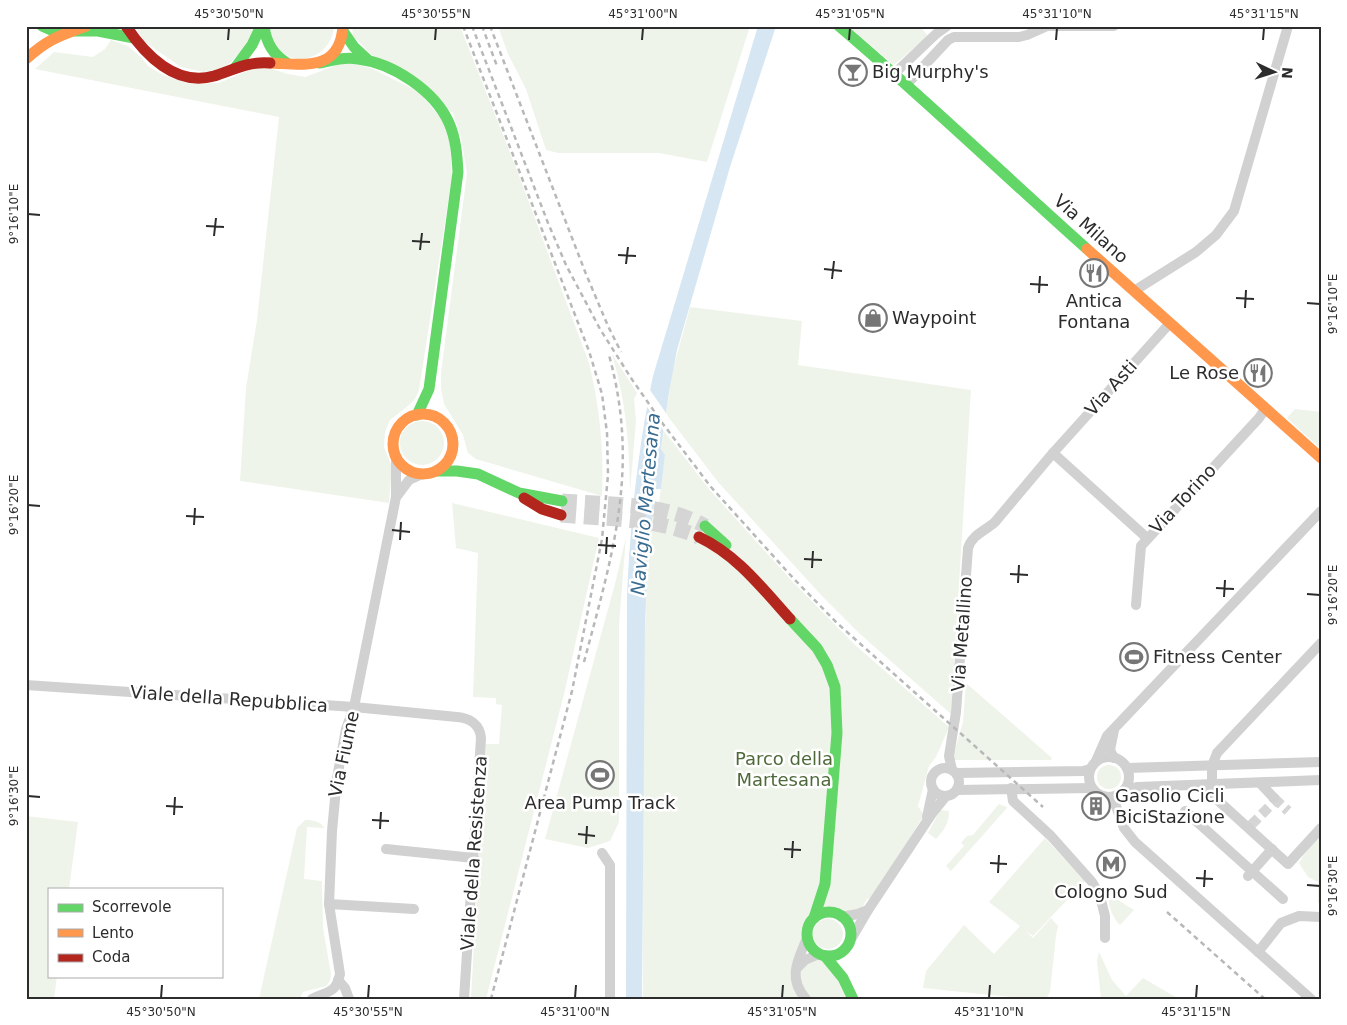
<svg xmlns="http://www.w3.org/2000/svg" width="1347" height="1025" font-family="'DejaVu Sans',sans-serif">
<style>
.green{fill:#eff4ea}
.water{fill:#d6e6f2}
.pier{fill:#fff}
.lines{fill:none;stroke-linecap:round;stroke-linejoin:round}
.street-tunnel{stroke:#d5d5d5;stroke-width:10;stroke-dasharray:10 5;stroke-linecap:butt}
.secondary-tunnel{stroke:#d5d5d5;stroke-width:15;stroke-dasharray:15 8;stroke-linecap:butt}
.street{stroke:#d1d1d1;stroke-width:10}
.fast{stroke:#63d668;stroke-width:11}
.slow{stroke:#ff974d;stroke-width:11}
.jam{stroke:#b3261e;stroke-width:11}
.rail{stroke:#b8b8b8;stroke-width:2.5;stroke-dasharray:5 4;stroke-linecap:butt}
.ticks{fill:none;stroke:#2c2c2c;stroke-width:2}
.labels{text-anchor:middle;stroke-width:5;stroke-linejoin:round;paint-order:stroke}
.poi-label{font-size:18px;fill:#2c2c2c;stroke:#fff;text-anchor:start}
.street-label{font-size:18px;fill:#2c2c2c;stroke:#fff}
.park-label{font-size:18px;fill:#4e6939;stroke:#fff}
.water-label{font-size:19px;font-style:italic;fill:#386c91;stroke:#fff}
.neatline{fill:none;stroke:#2c2c2c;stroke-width:2}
.ticks-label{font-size:12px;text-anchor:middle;fill:#2c2c2c}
</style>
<rect width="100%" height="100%" fill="#fff"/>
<g class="green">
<path d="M134 26H257L250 42 225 68 204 72 181 67 145 42Z"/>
<path d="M269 26H334C332 58 293 71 275 45 272 40 271 32 269 26Z"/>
<path d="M352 26H460L518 173 589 363C600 409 604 449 602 496L476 459 468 453 463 435 444 404 441 388V373L467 173 461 138 453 113 370 53 353 36Z"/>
<path d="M498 26H750L707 162 659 153H558L546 150 526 89 508 54Z"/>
<path d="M848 26 922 29 928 36 894 65Z"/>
<path d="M111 40 128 46 141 57 148 66 163 75 190 84 219 83 249 70 266 67 288 74 305 77 337 65 352 63 373 69 419 92 441 118 450 142 452 177 419 390 415 399 408 406 390 420 385 432 384 447 392 467 389 503 240 481 246 388 257 320 279 117 35 69 54 52 93 57 105 49Z"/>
<path d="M690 307 802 321 798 365 971 390 951 714 860 634 822 596 718 482 666 414 672 373Z"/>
<path d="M612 354 637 393 634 399 636 421 630 491C629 441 626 402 612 354Z"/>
<path d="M1295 409 1321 412V449L1287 418Z"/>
<circle cx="422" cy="443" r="22"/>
<path d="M664 431 709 489 792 581 853 643 949 727 936 757 929 766 918 806 924 815 872 898 867 899 859 913 841 917 831 912 812 918 795 970 819 954 853 999H806L802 994 797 999H643C643 834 638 667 653 503H659L665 455 661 449Z"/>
<path d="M452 503 599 538 565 690 486 999H471L485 744H499L502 705 496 704V698L473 697 478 553 456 548Z"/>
<path d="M626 537 619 624V822L610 841 588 848 545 839 616 580Z"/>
<path d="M966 683 1052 758 1051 760H952L963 722Z"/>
<circle cx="1109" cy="777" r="12"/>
<path d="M999 804 1007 807 1006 809 951 871 946 866 964 846 961 843 967 836 973 835Z"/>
<path d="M940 810 949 811C949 824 944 830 936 839L928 833Z"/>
<path d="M26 816 78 822 69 889H49V976H57L54 999H26Z"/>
<path d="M305 820C314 820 319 821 325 828L307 827 304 879 322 881 323 928 331 974 330 981 326 986 303 992 300 999H259L297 828Z"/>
<path d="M1321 833V903H1318V882L1308 877 1299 863 1310 845Z"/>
<path d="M1045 838 1085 881 1033 936 1026 931 1033 938 1051 918 1058 926 1056 936 1050 992 1046 999H1031L923 988 926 971 964 925 994 954 1020 926 989 902Z"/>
<path d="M1110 895 1134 910 1120 925C1113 919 1106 902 1110 895Z"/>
<circle cx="828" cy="934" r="15"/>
<path d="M1099 952 1112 980 1126 996 1143 978 1179 999H1101L1097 961Z"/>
</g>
<path class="water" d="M758 26H776L730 167 677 350 669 392 661 449 665 455 661 489H655L648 563 645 622 642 999H626L627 596C630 523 638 448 653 376Z"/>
<path class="pier" d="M648 387 668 416 666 434 645 404Z"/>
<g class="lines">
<g class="street-tunnel">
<path d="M1274 798 1288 811"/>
<path d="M1251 825 1276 800"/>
</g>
<g class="secondary-tunnel">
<path d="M562 501C610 505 662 502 705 526"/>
<path d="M561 515C607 519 656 518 699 537"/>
</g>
<g class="street">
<path d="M1042 26H1114"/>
<path d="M894 74 936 34 947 26"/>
<path d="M907 84 948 40 954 37H1019L1027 35 1045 27"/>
<path d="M1134 291 1196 252 1216 235 1234 211 1288 26"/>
<path d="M1053 453 1147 538"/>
<path d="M397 496 409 480 422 474"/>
<path d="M1136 605 1141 546 1259 418 1265 409"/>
<path d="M26 685 354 707 457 717C469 718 480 724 481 738L464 999"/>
<path d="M1114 730 1110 750 1114 758"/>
<circle cx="1109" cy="777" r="20"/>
<path d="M1096 761 1107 736 1321 511"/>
<circle cx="945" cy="782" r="14"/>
<path d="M1127 768 1321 762"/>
<path d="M952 770 949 756 956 712 968 548C972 535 985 531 995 522L1053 453 1170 323"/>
<path d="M956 773 1083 771 1090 769"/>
<path d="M1260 783 1274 798"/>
<path d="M1212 785V766L1217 753 1321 643"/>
<path d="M1202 786 1288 864 1321 828"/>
<path d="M1011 788 1013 801 1051 836 1092 882 1099 894 1102 904 1105 916V938"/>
<path d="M957 790 1092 788"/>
<path d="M1124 790 1138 787 1321 780"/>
<path d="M1107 797 1116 806 1124 828 1135 842 1311 999"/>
<path d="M1185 811 1283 899"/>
<path d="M927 817 933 789"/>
<path d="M386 849 474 858"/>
<path d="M602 853 610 865V999"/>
<path d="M1248 876 1272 849"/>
<path d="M329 904 414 909"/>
<path d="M841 917 858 914 868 910"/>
<path d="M850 941 868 910 933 812 946 796"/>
<path d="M1258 952 1281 923 1299 916 1321 917"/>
<path d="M797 968 805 960 819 954"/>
<path d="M338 980 345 988 349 999"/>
<path d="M312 999C327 991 336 994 340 974L329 904 332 831 337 778 346 729 354 707 396 497V459"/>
<path d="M806 999C787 978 798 960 807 938"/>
</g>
<g class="fast">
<path d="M42 26 51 30 67 32"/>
<path d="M264 26C266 42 273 55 287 63"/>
<path d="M839 26C924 98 1004 175 1087 249"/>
<path d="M74 31H98L134 38"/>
<path d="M343 31 354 47 367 59"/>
<path d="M320 63C333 60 345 57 358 59 393 63 435 91 449 123 456 139 457 155 458 172L429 389 417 415"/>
<path d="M235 68 252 45 261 26"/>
<path d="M437 471H457L478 474 519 493 562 501"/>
<path d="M705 526 726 545"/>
<path d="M790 619 817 648 827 665 835 687 837 733 825 884 814 918"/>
<circle cx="829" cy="934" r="22"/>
<path d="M825 956 843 978 853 999"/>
</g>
<g class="slow">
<path d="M26 59C48 39 59 36 86 26"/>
<path d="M270 63C302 64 340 73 343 26"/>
<path d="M1087 249 1321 458"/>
<circle cx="423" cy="444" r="30"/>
</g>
<g class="jam">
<path d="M126 26C145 55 176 87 214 76 233 70 249 61 270 63"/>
<path d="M524 498 542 509 561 515"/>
<path d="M699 537C737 555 762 588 790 619"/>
</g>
<g class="rail">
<path d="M463 26 589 351 602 394 607 433 608 475 602 539 572 691 491 999"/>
<path d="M472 26 548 223 566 265 600 329 631 378 663 424 711 487 794 579 837 623 1043 807"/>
<path d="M482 26 497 66"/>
<path d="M490 26 586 274 608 326 621 352"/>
<path d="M584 662C613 553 640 468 609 355"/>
<path d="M1167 912 1265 999"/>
</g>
</g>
<path class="ticks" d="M228 40 229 28M435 40 436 28M642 40 643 28M849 40 850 28M1056 40 1057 28M1263 40 1264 28M28 214 40 215M206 226 224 227M214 236 216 218M412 241 430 242M420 250 422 233M618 255 636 256M626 264 628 247M824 269 842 271M832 279 834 261M1030 284 1048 285M1039 293 1040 276M1236 298 1254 299M1307 303 1320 304M1245 308 1246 290M28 505 40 506M186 516 204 517M194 525 195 508M392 530 410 532M400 540 401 522M598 545 616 546M606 554 607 537M804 559 822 560M812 568 813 551M1010 574 1028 575M1018 583 1019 565M1216 588 1234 589M1307 594 1320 595M1224 597 1225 580M28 796 40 797M166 806 183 807M174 815 175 797M372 820 389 821M380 829 381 812M578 834 595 836M586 844 587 826M784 849 801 850M792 858 793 841M990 863 1007 864M998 873 999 855M1196 878 1213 879M1307 885 1320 886M1204 887 1205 870M161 998 162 985M368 998 369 985M575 998 576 985M782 998 783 985M989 998 990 985M1196 998 1197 985"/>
<defs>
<symbol id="bar-ring" viewBox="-11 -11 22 22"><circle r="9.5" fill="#fff" stroke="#767676" stroke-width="1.5"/><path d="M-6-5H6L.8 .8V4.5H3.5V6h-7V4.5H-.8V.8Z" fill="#767676"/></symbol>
<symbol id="restaurant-ring" viewBox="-11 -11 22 22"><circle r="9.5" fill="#fff" stroke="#767676" stroke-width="1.5"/><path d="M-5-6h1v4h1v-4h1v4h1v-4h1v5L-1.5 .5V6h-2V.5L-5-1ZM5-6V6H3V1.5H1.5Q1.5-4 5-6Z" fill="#767676"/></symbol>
<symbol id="shop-ring" viewBox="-11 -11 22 22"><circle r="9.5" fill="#fff" stroke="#767676" stroke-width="1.5"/><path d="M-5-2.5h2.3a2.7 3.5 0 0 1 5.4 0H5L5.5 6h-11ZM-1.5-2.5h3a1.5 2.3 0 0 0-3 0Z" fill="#767676"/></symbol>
<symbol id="stadium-ring" viewBox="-11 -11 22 22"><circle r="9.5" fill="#fff" stroke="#767676" stroke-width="1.5"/><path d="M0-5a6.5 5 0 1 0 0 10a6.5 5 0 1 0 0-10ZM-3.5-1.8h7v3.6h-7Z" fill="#767676"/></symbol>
<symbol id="building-ring" viewBox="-11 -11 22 22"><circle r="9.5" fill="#fff" stroke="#767676" stroke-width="1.5"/><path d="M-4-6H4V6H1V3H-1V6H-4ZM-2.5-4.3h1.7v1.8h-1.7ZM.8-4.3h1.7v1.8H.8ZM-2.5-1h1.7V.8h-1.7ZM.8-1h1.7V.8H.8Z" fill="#767676"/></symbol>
<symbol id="metro-ring" viewBox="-11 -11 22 22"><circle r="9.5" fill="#fff" stroke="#767676" stroke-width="1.5"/><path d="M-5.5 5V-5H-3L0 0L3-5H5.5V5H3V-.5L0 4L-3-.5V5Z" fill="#767676"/></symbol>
</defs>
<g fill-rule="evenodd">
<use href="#bar-ring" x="837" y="56" width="32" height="32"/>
<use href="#restaurant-ring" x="1078" y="257" width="32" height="32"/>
<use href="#shop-ring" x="857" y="302" width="32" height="32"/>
<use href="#restaurant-ring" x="1242" y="357" width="32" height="32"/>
<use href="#stadium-ring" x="1118" y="641" width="32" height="32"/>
<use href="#stadium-ring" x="584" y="759" width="32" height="32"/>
<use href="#building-ring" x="1080" y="790" width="32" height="32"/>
<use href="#metro-ring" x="1095" y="848" width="32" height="32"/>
</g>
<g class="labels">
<g class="poi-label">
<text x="872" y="78">Big Murphy's</text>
<text x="1094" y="307" text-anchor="middle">Antica<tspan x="1094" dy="21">Fontana</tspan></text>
<text x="892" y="324">Waypoint</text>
<text x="1239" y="379" text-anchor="end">Le Rose</text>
<text x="1153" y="663">Fitness Center</text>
<text x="1115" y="802">Gasolio Cicli<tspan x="1115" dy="21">BiciStazione</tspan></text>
<text x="600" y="809" text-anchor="middle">Area Pump Track</text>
<text x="1111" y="898" text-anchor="middle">Cologno Sud</text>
</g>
<g class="street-label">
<text transform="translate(1091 229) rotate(42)" y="6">Via Milano</text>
<text transform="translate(1111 388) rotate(-48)" y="6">Via Asti</text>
<text transform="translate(1183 499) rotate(-47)" y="6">Via Torino</text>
<text transform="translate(962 634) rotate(-86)" y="6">Via Metallino</text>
<text transform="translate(229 699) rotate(4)" y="6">Viale della Repubblica</text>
<text transform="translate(344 754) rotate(-78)" y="6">Via Fiume</text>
<text transform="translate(474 853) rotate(-86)" y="6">Viale della Resistenza</text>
</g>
<g class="park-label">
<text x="784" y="765">Parco della<tspan x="784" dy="21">Martesana</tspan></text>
</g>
<g class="water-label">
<text transform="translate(645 504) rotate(-85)" y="7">Naviglio Martesana</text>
</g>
</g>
<rect width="1347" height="1025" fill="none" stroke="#ffffff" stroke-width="55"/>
<rect x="48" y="888" width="175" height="90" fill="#ffffff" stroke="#ababab"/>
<rect x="58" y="904" width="25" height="8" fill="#63d668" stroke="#ababab"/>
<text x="92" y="912" font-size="15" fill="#2c2c2c">Scorrevole</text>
<rect x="58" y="929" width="25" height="8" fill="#ff974d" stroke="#ababab"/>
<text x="92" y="938" font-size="15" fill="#2c2c2c">Lento</text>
<rect x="58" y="954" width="25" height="8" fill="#b3261e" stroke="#ababab"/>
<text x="92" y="962" font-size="15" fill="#2c2c2c">Coda</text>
<g transform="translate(1274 72) rotate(94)" stroke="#ffffff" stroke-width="4" paint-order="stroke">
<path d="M0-4L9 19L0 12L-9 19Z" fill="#2c2c2c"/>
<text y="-8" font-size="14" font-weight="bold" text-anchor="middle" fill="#2c2c2c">N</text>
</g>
<rect x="28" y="28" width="1292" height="970" class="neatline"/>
<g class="ticks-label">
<text x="229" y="18">45°30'50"N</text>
<text x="436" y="18">45°30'55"N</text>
<text x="643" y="18">45°31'00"N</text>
<text x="850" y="18">45°31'05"N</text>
<text x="1057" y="18">45°31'10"N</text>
<text x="1264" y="18">45°31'15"N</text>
<text transform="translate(14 214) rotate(-90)" y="4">9°16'10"E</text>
<text transform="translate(1333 304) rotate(-90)" y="4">9°16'10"E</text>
<text transform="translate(14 505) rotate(-90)" y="4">9°16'20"E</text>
<text transform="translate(1333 595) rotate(-90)" y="4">9°16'20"E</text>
<text transform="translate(14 796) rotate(-90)" y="4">9°16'30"E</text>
<text transform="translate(1333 886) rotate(-90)" y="4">9°16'30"E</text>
<text x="161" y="1016">45°30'50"N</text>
<text x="368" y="1016">45°30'55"N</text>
<text x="575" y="1016">45°31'00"N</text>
<text x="782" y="1016">45°31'05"N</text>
<text x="989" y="1016">45°31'10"N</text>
<text x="1196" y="1016">45°31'15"N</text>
</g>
</svg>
